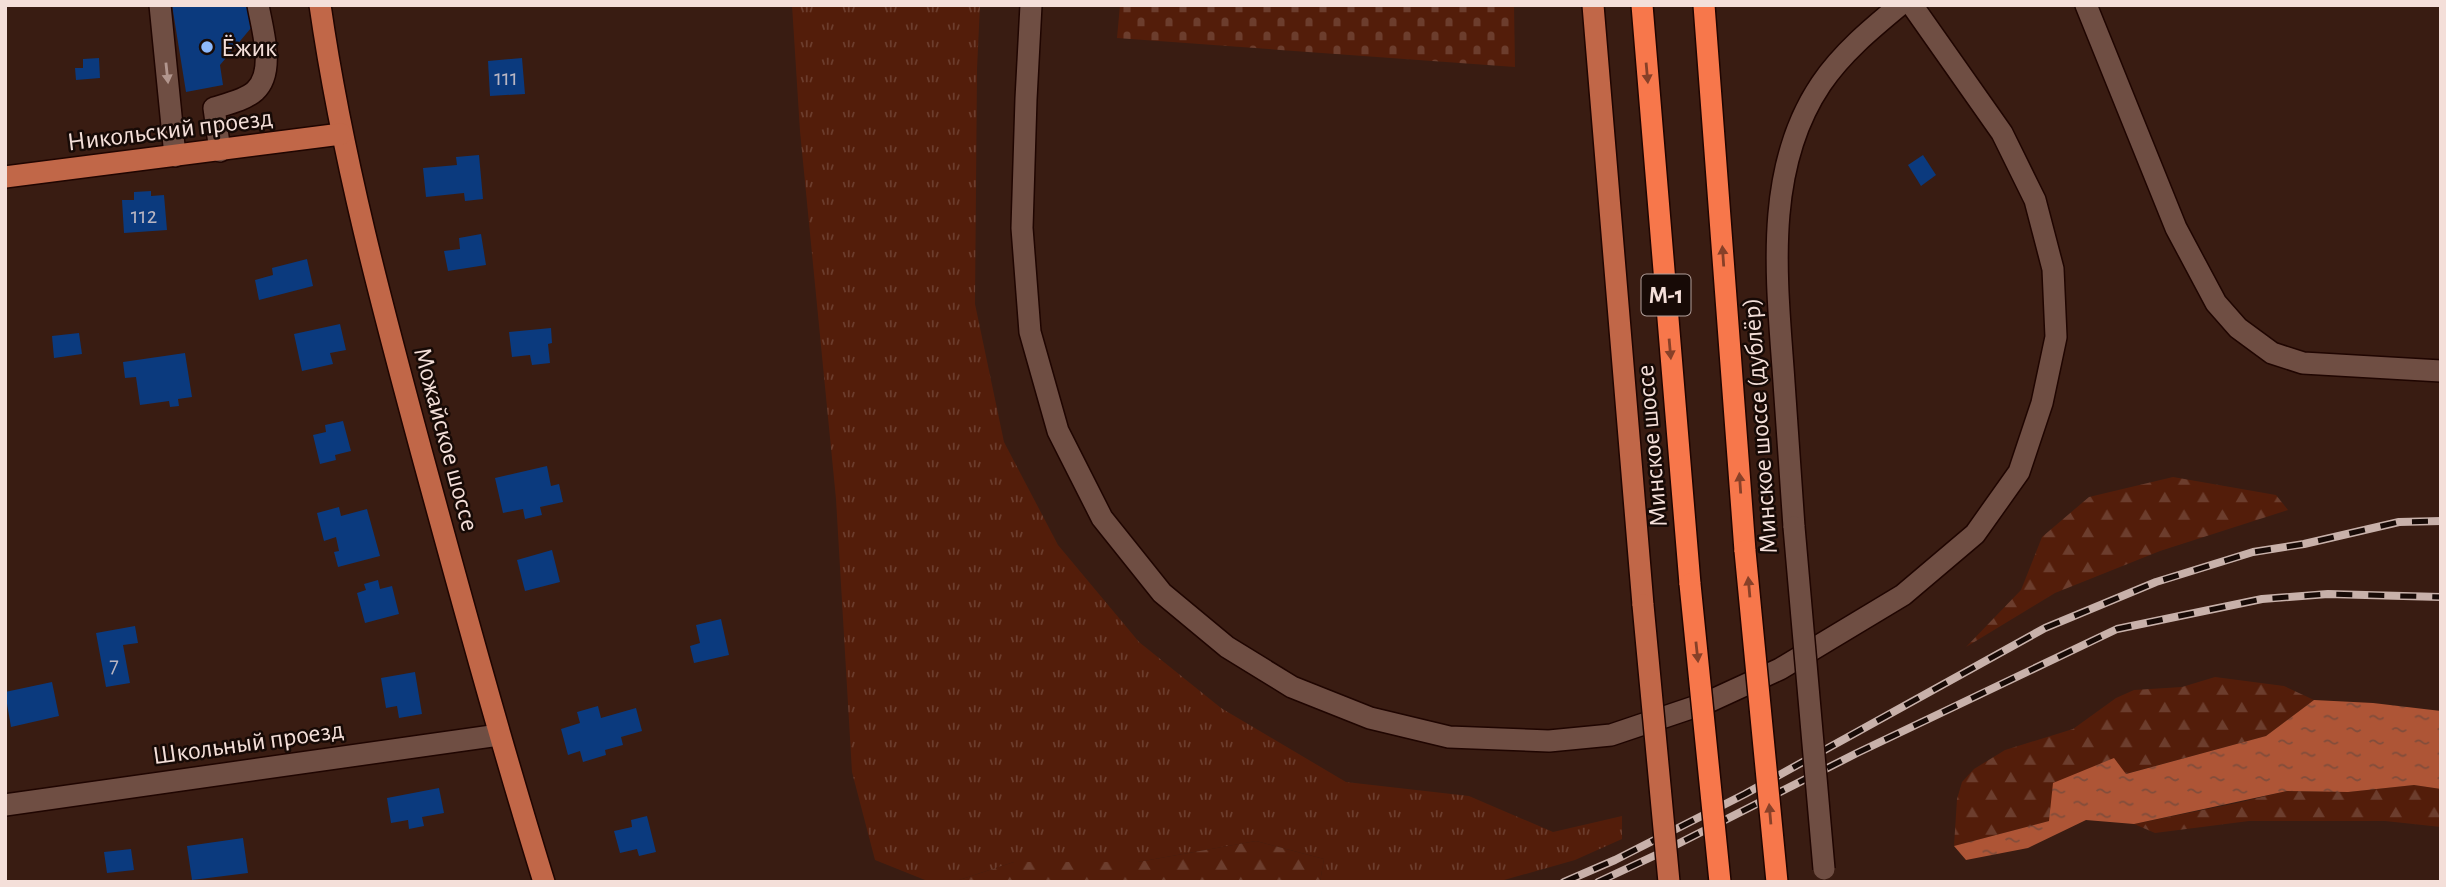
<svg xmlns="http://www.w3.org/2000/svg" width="2446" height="887" font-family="'Alegreya Sans',sans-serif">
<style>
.grass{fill:url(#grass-tufts)}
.forest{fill:url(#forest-firs)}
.cemetery{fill:url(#cemetery-stones)}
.water{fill:url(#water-ripples)}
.building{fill:#0b3a7e}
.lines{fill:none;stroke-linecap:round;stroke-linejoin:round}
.minor-casing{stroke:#1f0501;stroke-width:24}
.major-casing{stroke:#1f0501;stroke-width:24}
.highway-casing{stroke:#1f0501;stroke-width:24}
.minor{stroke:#6f4e43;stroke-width:21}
.major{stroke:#c16748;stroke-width:21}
.highway{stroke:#f7774b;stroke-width:21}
.rail-casing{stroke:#c8b1aa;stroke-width:8}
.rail{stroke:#170a06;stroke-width:5;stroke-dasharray:16;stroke-linecap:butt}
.minor-bridge-casing{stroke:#1f0501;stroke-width:24;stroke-linecap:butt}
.major-bridge-casing{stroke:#1f0501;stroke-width:24;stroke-linecap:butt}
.highway-bridge-casing{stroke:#1f0501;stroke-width:24;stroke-linecap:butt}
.minor-bridge{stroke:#6f4e43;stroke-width:21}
.major-bridge{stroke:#c16748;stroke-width:21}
.highway-bridge{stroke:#f7774b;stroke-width:21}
.oneway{fill:#b2968e}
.oneway2{fill:#874028}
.poi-dot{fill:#8db9fc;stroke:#170a06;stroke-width:2.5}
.labels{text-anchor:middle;stroke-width:5;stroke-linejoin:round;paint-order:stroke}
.number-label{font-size:23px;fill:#bab6c2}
.shield{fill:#170a06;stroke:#b29f9a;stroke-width:2}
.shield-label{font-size:24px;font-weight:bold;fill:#f4dfd9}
.poi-label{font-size:26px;fill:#f4dfd9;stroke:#170a06;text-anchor:start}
.street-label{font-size:26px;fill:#f4dfd9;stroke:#170a06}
</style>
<defs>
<pattern id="grass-tufts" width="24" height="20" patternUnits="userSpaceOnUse" patternTransform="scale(1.75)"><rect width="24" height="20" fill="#531d0a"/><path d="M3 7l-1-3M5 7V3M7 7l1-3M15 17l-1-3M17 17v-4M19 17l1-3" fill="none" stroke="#6c3d2d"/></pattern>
<pattern id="forest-firs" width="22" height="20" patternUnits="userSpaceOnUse" patternTransform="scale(1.75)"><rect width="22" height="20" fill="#531d0a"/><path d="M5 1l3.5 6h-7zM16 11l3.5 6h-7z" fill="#6c3d2d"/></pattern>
<pattern id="cemetery-stones" width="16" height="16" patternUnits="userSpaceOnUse" patternTransform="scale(1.75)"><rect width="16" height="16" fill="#531d0a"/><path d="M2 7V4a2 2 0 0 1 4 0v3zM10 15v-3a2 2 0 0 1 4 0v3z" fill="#6c3d2d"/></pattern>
<pattern id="water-ripples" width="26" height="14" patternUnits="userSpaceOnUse" patternTransform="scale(1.75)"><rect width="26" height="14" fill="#ae5536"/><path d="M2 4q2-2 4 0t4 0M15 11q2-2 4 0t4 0" fill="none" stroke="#814d3b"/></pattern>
</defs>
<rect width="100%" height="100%" fill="#391c12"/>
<path class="grass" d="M792 5H980L977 69 975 304 1004 442 1058 545 1139 642 1221 708 1346 782 1469 796 1553 832 1622 816V839L1575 860 1497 882H1320L1324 859 1256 841 1138 862H1014L953 882H930L875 860 852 772 836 499 800 131Z"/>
<g class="forest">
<path d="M2173 477 2276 495 2288 510 2160 551 2055 593 1966 647 2021 590 2042 537 2089 497Z"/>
<path d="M2215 677 2284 686 2314 700 2266 736 2125 774 2049 821 1954 846 1957 799 1962 782 1974 769 2005 750 2073 729 2116 698 2134 690 2182 687Z"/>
<path d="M2414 785 2441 789V827L2385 821H2249L2155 833 2134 824 2237 803 2287 791 2348 792Z"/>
<path d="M1256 841 1324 859 1320 882H953L1014 862H1138Z"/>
</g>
<path class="cemetery" d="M1120 5H1514L1515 67 1117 38Z"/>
<path class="water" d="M2314 700 2373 703 2441 711V789L2414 785 2348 792 2287 791 2134 824 2086 820 2028 848 1966 860 1954 846 2049 821 2053 783 2114 758 2126 774 2266 736Z"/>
<g class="building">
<path d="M172 5H247L251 28 220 65 223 85 186 92Z"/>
<path d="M99 58 100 78 76 80 75 68H83V59Z"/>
<path d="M522 58 525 94 490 96 488 61Z"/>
<path d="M479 155 483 199 465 201 464 193 426 197 423 168 457 165 456 157Z"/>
<path d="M1923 155 1936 175 1921 186 1908 165Z"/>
<path d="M151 191V196L164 195 167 230 124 233 122 200H134V192Z"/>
<path d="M481 234 486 265 448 271 444 251 460 249 459 238Z"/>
<path d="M307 259 313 286 259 300 255 280 273 275 272 268Z"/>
<path d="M340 324 346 350 330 353 333 364 302 371 294 334Z"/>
<path d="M551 328 552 343 548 344 550 363 532 365 530 355 512 357 509 332Z"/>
<path d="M79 333 82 354 54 358 52 336Z"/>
<path d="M185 353 192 397 178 399 179 406 170 407 169 401 140 405 136 377 125 378 123 362Z"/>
<path d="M343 421 351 451 335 455 336 460 320 464 313 435 326 432 325 425Z"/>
<path d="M547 466 551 486 559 484 563 502 540 507 542 515 525 519 523 509 503 513 495 478Z"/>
<path d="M339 507 341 516 367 509 380 556 338 567 334 552 339 551 336 537 324 541 317 513Z"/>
<path d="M552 550 560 582 525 591 517 560Z"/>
<path d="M378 580 380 589 392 586 399 614 365 623 357 593 366 590 364 584Z"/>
<path d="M721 619 729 655 694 663 690 646 700 643 696 625Z"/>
<path d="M135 626 138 643 123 645 130 683 106 687 96 633Z"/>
<path d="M415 672 422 714 399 718 397 706 386 708 381 678Z"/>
<path d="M52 682 59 716 11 727 5 692Z"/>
<path d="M598 706 601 718 636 708 642 731 621 737 623 745 605 750 606 755 583 762 580 751 568 755 561 729 580 723 577 712Z"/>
<path d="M439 788 444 813 422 817 424 826 409 829 408 820 391 823 387 798Z"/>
<path d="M647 816 656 852 639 856 637 849 620 853 614 831 632 827 631 820Z"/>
<path d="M243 838 248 873 192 880 187 846Z"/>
<path d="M131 849 134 870 107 873 104 852Z"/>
</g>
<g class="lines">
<defs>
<g id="minor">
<path d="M160 5 175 156"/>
<path d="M1031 5 1026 99 1022 228 1030 332 1058 431 1102 518 1162 593 1227 647 1292 687 1370 718 1449 737 1549 741 1611 735 1706 703 1780 669 1903 595 1975 534 2019 472 2042 403 2056 337 2053 269 2035 200 2002 133 1912 5"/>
<path d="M2086 5 2176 228 2216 303 2238 328 2272 353 2303 363 2441 371"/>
<path d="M220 151 214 108C227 104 245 100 255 91 276 72 262 29 258 5"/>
<path d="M1794 527C1790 474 1787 421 1783 368 1776 273 1765 167 1821 84 1842 53 1871 29 1900 5"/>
<path d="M5 805 499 735"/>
</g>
<g id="major">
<path d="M320 5C342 158 382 306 422 454 461 597 500 740 544 882"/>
<path d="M1593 5 1643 605"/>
<path d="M5 177 341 134"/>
</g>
<g id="highway">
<path d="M1642 5 1690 584"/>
<path d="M1704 5 1745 551"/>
</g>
</defs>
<use href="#minor" class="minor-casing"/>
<use href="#major" class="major-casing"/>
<use href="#highway" class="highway-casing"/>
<use href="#minor" class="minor"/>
<use href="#major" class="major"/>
<use href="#highway" class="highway"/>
<defs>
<g id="rail">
<path d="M1564 882 1615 860 1745 794 2045 628 2156 582 2253 552 2304 544 2399 522 2441 521"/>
<path d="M1598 882 1658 854 1857 753 2117 629 2262 599 2328 594 2441 597"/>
</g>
</defs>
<use href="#rail" class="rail-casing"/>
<use href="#rail" class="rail"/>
<defs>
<path id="minor-bridge" d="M1794 527 1824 869"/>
<path id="major-bridge" d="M1643 605 1669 882"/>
<g id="highway-bridge">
<path d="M1745 551 1777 882"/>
<path d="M1690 584 1720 882"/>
</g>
</defs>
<use href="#minor-bridge" class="minor-bridge-casing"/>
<use href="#major-bridge" class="major-bridge-casing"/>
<use href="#highway-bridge" class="highway-bridge-casing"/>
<use href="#minor-bridge" class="minor-bridge"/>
<use href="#major-bridge" class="major-bridge"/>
<use href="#highway-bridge" class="highway-bridge"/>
</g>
<defs><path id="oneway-solid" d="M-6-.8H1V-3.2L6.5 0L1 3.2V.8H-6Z" transform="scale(1.75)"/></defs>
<use class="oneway" href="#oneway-solid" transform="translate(167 73) rotate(84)"/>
<g class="oneway2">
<use href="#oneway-solid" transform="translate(1647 73) rotate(85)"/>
<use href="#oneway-solid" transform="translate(1723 256) rotate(-94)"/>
<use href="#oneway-solid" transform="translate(1670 349) rotate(85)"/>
<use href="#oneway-solid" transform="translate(1740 483) rotate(-94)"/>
<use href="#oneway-solid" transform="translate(1749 587) rotate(-95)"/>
<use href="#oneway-solid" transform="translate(1697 652) rotate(84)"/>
<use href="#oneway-solid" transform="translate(1770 814) rotate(-95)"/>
</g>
<circle class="poi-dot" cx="207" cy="47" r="7"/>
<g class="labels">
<g class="number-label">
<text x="506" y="85">111</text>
<text x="144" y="223">112</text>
<text x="114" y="672">7</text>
</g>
<rect class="shield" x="1641.5" y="274.5" width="49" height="41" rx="5"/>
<g class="shield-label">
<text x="1666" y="303">М-1</text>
</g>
<g class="poi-label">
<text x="221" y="56">Ёжик</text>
</g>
<g class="street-label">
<text transform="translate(170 129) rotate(-7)" y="9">Никольский проезд</text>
<text transform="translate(1759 426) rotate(-94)" y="9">Минское шоссе (дублёр)</text>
<text transform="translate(447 439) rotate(75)" y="9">Можайское шоссе</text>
<text transform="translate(1651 446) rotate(-95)" y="9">Минское шоссе</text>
<text transform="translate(248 742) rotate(-8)" y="9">Школьный проезд</text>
</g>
</g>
<rect width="2446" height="887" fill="none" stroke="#f4dfd9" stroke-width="14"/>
</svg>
